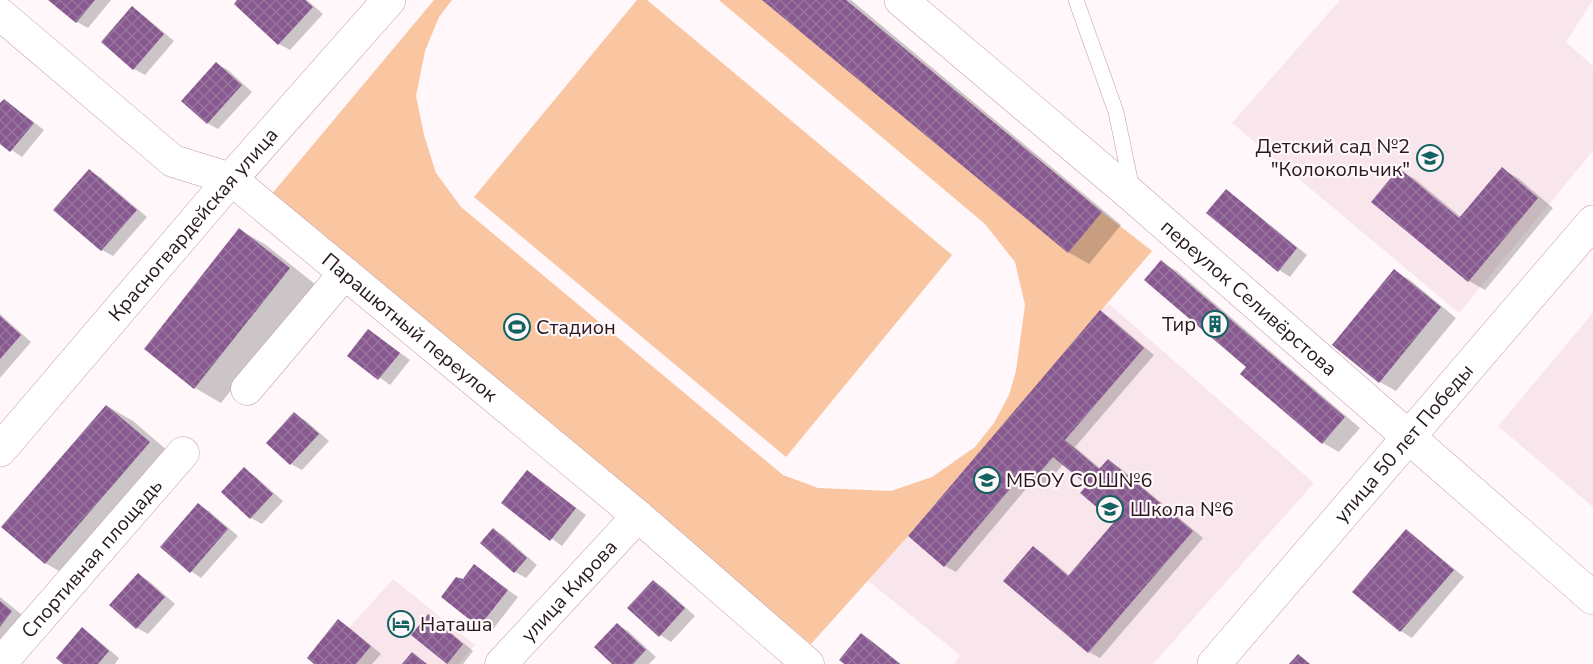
<svg xmlns="http://www.w3.org/2000/svg" width="1593" height="664" font-family="'Nunito Sans',sans-serif">
<style>
.built{fill:#f9e6ed}
.green{fill:#f9c6a1}
.shadow{fill:#0003}
.building{fill:url(#building-cross-hatch)}
.lines{fill:none;stroke-linecap:round;stroke-linejoin:round}
.service-casing{stroke:#c39eac;stroke-width:16}
.minor-casing{stroke:#c39eac;stroke-width:33}
.tertiary-casing{stroke:#c39eac;stroke-width:34}
.service{stroke:#fff;stroke-width:15}
.minor{stroke:#fff;stroke-width:32}
.tertiary{stroke:#fff;stroke-width:33}
.labels{text-anchor:middle;stroke-width:4.5;stroke-linejoin:round;paint-order:stroke}
.poi-label{font-size:20px;fill:#27191f;stroke:#fff7f9;text-anchor:start}
.street-label{font-size:20px;fill:#27191f;stroke:#fff7f9}
</style>
<defs>
<pattern id="building-cross-hatch" width="8" height="8" patternUnits="userSpaceOnUse" patternTransform="scale(1.5)"><rect width="8" height="8" fill="#875990"/><path d="M0 0l8 8M0 8l8-8" fill="none" stroke="#98769d"/></pattern>
</defs>
<rect width="100%" height="100%" fill="#fff7f9"/>
<g class="built">
<path d="M1340 0H1593L1566 42 1593 66V151L1459 313 1232 123Z"/>
<path d="M1109 304 1314 483 1153 664H954L960 655 867 580 908 536 1100 310Z"/>
<path d="M1593 313V507L1498 426Z"/>
<path d="M393 579 475 645 458 664H314L307 658 338 619 349 628Z"/>
</g>
<g class="green">
<path d="M434 0H452L439 17 425 51 416 96 424 135 436 173 461 207 783 475 818 488 891 491 932 477 975 447 994 423 1009 395 1016 371 1025 305 1015 262 985 224 719 0H846L1102 212 1152 251 908 536 811 644 271 195Z"/>
<path d="M637 0H647L952 255 786 457 474 197Z"/>
</g>
<g class="shadow">
<path d="M50 0H111L88 28 77 22Z"/>
<path d="M239 0H307L323 14 290 50 279 44Z"/>
<path d="M764 0H851L1121 225 1089 264 1068 252Z"/>
<path d="M133 8 143 15 174 41 145 75 134 69Z"/>
<path d="M217 64 228 70 252 92 218 129 207 123Z"/>
<path d="M4 100 44 130 22 157 0 142V106Z"/>
<path d="M1502 169 1518 178 1553 208 1485 290 1469 281 1399 170 1415 179 1462 218Z"/>
<path d="M89 171 100 177 147 217 113 256 102 250Z"/>
<path d="M1226 191 1237 198 1307 255 1290 277 1279 270Z"/>
<path d="M240 230 266 245 315 284 221 403 195 388Z"/>
<path d="M1161 262 1177 271 1360 428 1339 452 1323 443 1242 374 1248 367Z"/>
<path d="M1394 271 1410 280 1456 318 1396 391 1380 382Z"/>
<path d="M1101 312 1112 319 1154 355 1075 447 1101 469 1108 461 1119 467 1203 538 1100 658 1089 652 1005 581 1034 548 1044 554 1070 576 1116 522 1089 485 1064 463 1042 489 1031 483 956 572 945 566Z"/>
<path d="M0 314 31 342 0 378Z"/>
<path d="M369 330 410 360 390 385 349 355Z"/>
<path d="M107 406 133 421 175 457 71 578 45 563Z"/>
<path d="M294 414 305 420 329 441 302 470 291 464Z"/>
<path d="M245 469 255 476 283 501 262 524 251 518Z"/>
<path d="M527 472 586 515 562 546 503 503Z"/>
<path d="M198 505 209 511 238 536 201 578 191 571Z"/>
<path d="M494 530 504 536 537 565 526 578 515 572Z"/>
<path d="M1406 531 1417 538 1464 577 1412 638 1401 631 1354 591Z"/>
<path d="M474 566 518 597 491 632 443 597 463 581Z"/>
<path d="M138 575 149 581 175 604 148 634 137 628 111 605Z"/>
<path d="M653 581 664 588 695 616 671 642 660 635Z"/>
<path d="M0 597 37 627 0 664Z"/>
<path d="M429 616 439 623 473 651 463 664H447L413 635Z"/>
<path d="M339 621 350 628 381 654 372 664H317Z"/>
<path d="M618 625 628 631 656 657 649 664H614Z"/>
<path d="M82 629 93 636 119 658 115 664H65Z"/>
<path d="M861 635 872 641 901 664H846Z"/>
</g>
<g class="building">
<path d="M48 0H95L76 23Z"/>
<path d="M237 0H305L313 7 278 45 234 4Z"/>
<path d="M762 0H846L1102 212 1068 253Z"/>
<path d="M132 6 164 34 133 70 101 42Z"/>
<path d="M216 62 242 85 207 124 181 101Z"/>
<path d="M4 99 34 123 10 152 0 144V103Z"/>
<path d="M1502 167 1538 198 1468 282 1371 202 1399 168 1459 218Z"/>
<path d="M89 169 137 210 101 251 53 210Z"/>
<path d="M1226 189 1297 248 1278 272 1206 213Z"/>
<path d="M239 228 290 268 194 389 144 349Z"/>
<path d="M1161 260 1345 417 1322 444 1240 374 1246 367 1144 280Z"/>
<path d="M1394 269 1441 307 1379 383 1332 345Z"/>
<path d="M1100 310 1144 348 1065 440 1099 469 1108 459 1193 531 1088 653 1003 581 1033 546 1068 576 1114 522 1080 493 1087 485 1053 457 1030 484 1021 476 944 567 908 536Z"/>
<path d="M0 316 21 335 0 359Z"/>
<path d="M368 329 400 353 378 380 347 356Z"/>
<path d="M106 405 150 442 45 564 1 527Z"/>
<path d="M294 412 319 434 290 465 266 443Z"/>
<path d="M244 467 273 494 250 519 221 492Z"/>
<path d="M527 470 576 508 550 541 501 503Z"/>
<path d="M198 503 228 529 190 573 160 547Z"/>
<path d="M493 528 527 558 514 573 480 543Z"/>
<path d="M1406 529 1454 570 1400 632 1352 592Z"/>
<path d="M474 564 508 590 479 627 441 597 456 577 463 579Z"/>
<path d="M138 573 165 597 136 629 109 605Z"/>
<path d="M653 580 685 608 659 637 627 608Z"/>
<path d="M0 601 12 611 0 627Z"/>
<path d="M428 614 463 644 447 664 411 635Z"/>
<path d="M338 619 371 646 356 664H314L307 658Z"/>
<path d="M617 623 646 650 633 664H612L594 647Z"/>
<path d="M82 627 109 651 98 664H63L56 658Z"/>
<path d="M861 633 900 664H844L839 660Z"/>
<path d="M412 652 427 664H402Z"/>
<path d="M1298 654 1310 664H1289Z"/>
</g>
<g class="lines">
<defs>
<path id="service" d="M1076 0 1116 112 1132 189"/>
<g id="minor">
<path id="s1" d="M0 14 173 161 231 179 638 516 808 664"/>
<path d="M247 389 345 273"/>
<path id="s2" d="M0 664 183 453"/>
<path id="s3" d="M501 664 638 516"/>
</g>
<g id="tertiary">
<path id="s4" d="M901 0 1134 197 1593 598"/>
<path id="s5" d="M0 450 231 179 389 0"/>
<path id="s6" d="M1214 664 1593 222"/>
</g>
</defs>
<use href="#service" class="service-casing"/>
<use href="#minor" class="minor-casing"/>
<use href="#tertiary" class="tertiary-casing"/>
<use href="#service" class="service"/>
<use href="#minor" class="minor"/>
<use href="#tertiary" class="tertiary"/>
</g>
<defs>
<symbol id="school-ring" viewBox="-11 -11 22 22"><circle r="9.5" fill="#fff7f9" stroke="#116260" stroke-width="1.5"/><path d="M0-5L7-2L0 1L-7-2ZM-4 1L0 2.5L4 1V4Q0 6-4 4Z" fill="#116260"/></symbol>
<symbol id="building-ring" viewBox="-11 -11 22 22"><circle r="9.5" fill="#fff7f9" stroke="#116260" stroke-width="1.5"/><path d="M-4-6H4V6H1V3H-1V6H-4ZM-2.5-4.3h1.7v1.8h-1.7ZM.8-4.3h1.7v1.8H.8ZM-2.5-1h1.7V.8h-1.7ZM.8-1h1.7V.8H.8Z" fill="#116260"/></symbol>
<symbol id="stadium-ring" viewBox="-11 -11 22 22"><circle r="9.5" fill="#fff7f9" stroke="#116260" stroke-width="1.5"/><path d="M0-5a6.5 5 0 1 0 0 10a6.5 5 0 1 0 0-10ZM-3.5-1.8h7v3.6h-7Z" fill="#116260"/></symbol>
<symbol id="hotel-ring" viewBox="-11 -11 22 22"><circle r="9.5" fill="#fff7f9" stroke="#116260" stroke-width="1.5"/><path d="M-6-4.5h1.5V1H6V5H4.5V3h-9V5H-6ZM-4 0a1.8 1.8 0 1 1 3.6 0ZM.5 0V-2.5h3Q6-2.5 6 0Z" fill="#116260"/></symbol>
</defs>
<g fill-rule="evenodd">
<use href="#school-ring" x="1415" y="143" width="30" height="30"/>
<use href="#building-ring" x="1200" y="309" width="30" height="30"/>
<use href="#stadium-ring" x="502" y="312" width="30" height="30"/>
<use href="#school-ring" x="972" y="465" width="30" height="30"/>
<use href="#school-ring" x="1095" y="494" width="30" height="30"/>
<use href="#hotel-ring" x="386" y="609" width="30" height="30"/>
</g>
<g class="labels">
<g class="poi-label">
<text x="1410" y="153" text-anchor="end">Детский сад №2<tspan x="1410" dy="23">"Колокольчик"</tspan></text>
<text x="1196" y="331" text-anchor="end">Тир</text>
<text x="536" y="334">Стадион</text>
<text x="1006" y="487">МБОУ СОШ№6</text>
<text x="1130" y="516">Школа №6</text>
<text x="420" y="631">Наташа</text>
</g>
<g class="street-label">
<text dy="7" stroke="none"><textPath href="#s5" startOffset="297">Красногвардейская улица</textPath></text>
<text dy="7" stroke="none"><textPath href="#s4" startOffset="458">переулок Селивёрстова</textPath></text>
<text dy="7" stroke="none"><textPath href="#s1" startOffset="520">Парашютный переулок</textPath></text>
<text dy="7" stroke="none"><textPath href="#s6" startOffset="291">улица 50 лет Победы</textPath></text>
<text dy="7" stroke="none"><textPath href="#s2" startOffset="140">Спортивная площадь</textPath></text>
<text dy="7" stroke="none"><textPath href="#s3" startOffset="100">улица Кирова</textPath></text>
</g>
</g>
</svg>
